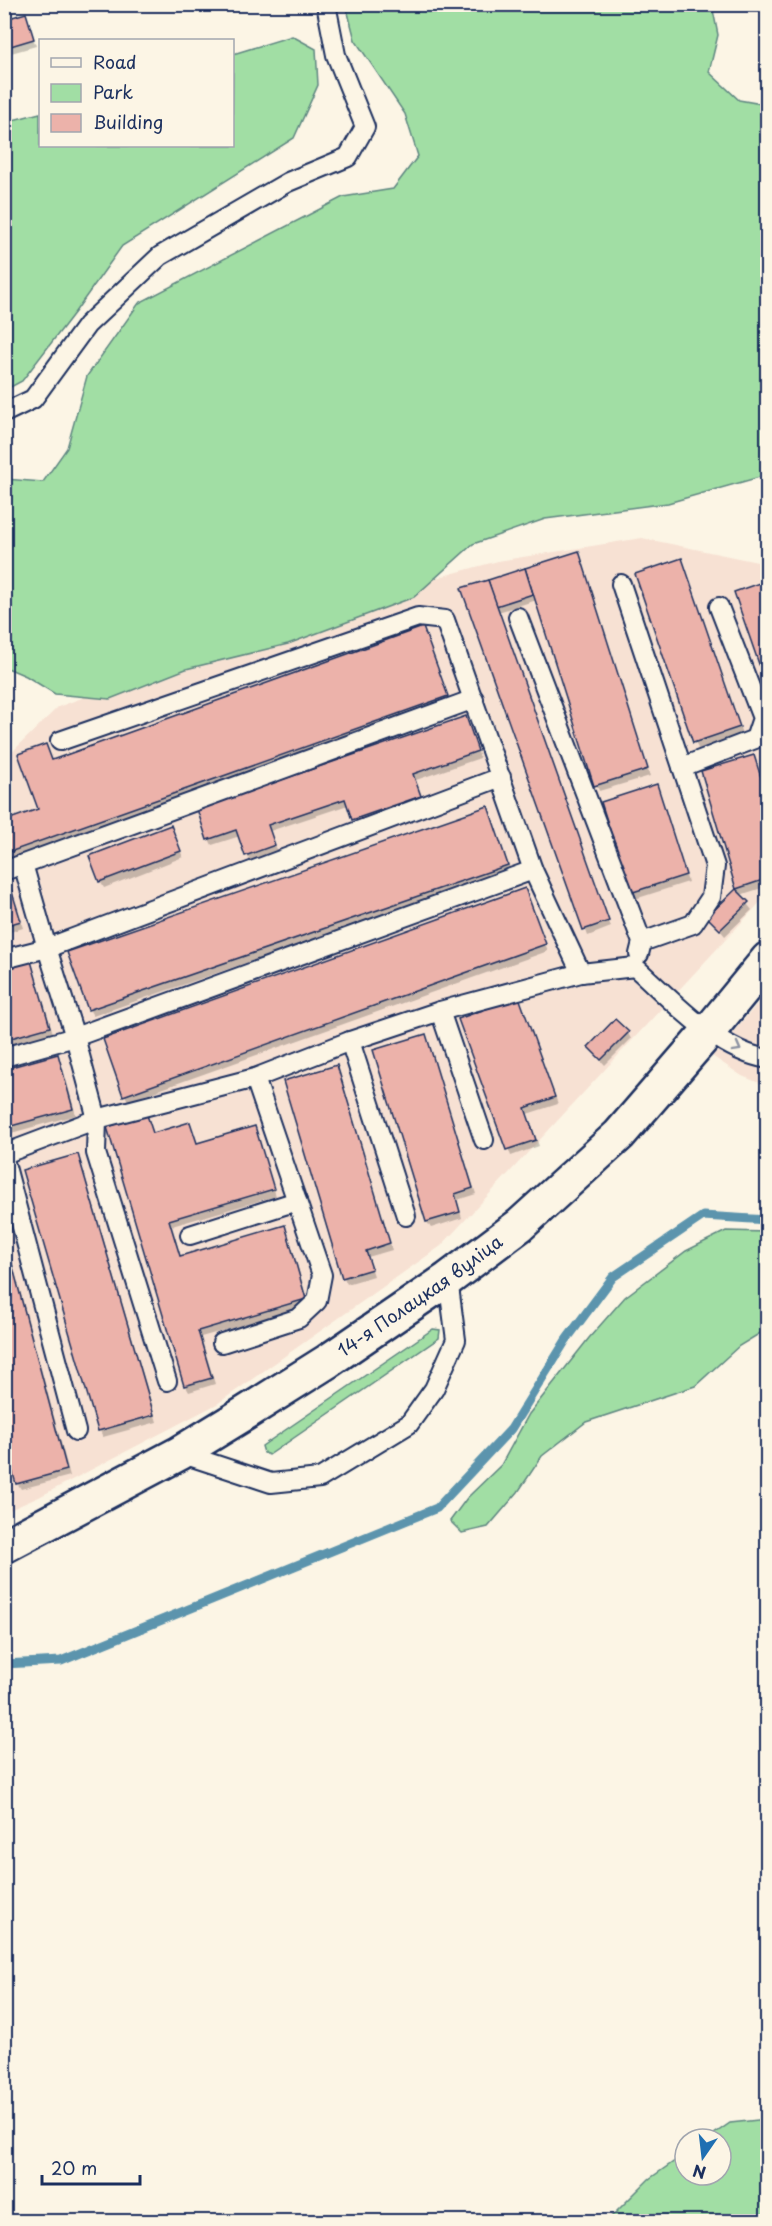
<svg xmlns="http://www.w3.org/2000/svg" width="772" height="2226" font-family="'Playpen Sans',sans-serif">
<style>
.built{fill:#f7e1d3}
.green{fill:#a1dea4;stroke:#5e8681;stroke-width:1.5}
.shadow{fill:#0003}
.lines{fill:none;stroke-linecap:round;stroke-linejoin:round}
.stream{stroke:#5c94ad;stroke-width:9}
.building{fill:#ecb2aa;stroke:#1b2f5e;stroke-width:1.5}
.service-casing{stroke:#1b2f5e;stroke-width:22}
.secondary-casing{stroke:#1b2f5e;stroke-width:38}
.service{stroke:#fcf5e5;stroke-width:18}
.secondary{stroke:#fcf5e5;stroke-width:33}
.oneway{stroke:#8c92a2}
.labels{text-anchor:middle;stroke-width:4.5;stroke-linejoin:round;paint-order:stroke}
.street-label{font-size:18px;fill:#1b2f5e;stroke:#fcf5e5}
</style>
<rect width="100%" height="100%" fill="#fcf5e5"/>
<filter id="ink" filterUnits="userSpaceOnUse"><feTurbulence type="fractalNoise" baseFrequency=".0167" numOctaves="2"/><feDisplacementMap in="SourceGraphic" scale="12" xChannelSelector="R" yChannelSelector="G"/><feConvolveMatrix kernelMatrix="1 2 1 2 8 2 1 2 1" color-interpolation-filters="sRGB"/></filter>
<g filter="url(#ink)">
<g class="built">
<path d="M642 538 767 564V895L441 1246 217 1404 39 1497 5 1512 4 760 58 707 151 672 392 590 498 561Z"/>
<path d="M767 993V1086L742 1076 712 1056Z"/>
</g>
<g class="green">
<path d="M346 5H712L718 35 709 72 739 100 767 105V475L668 503 545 519 473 544 414 597 288 644 186 669 110 699 55 694 26 676 5 667V479L43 482 67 448 87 376 139 303 343 197 393 189 418 156 405 114 355 40Z"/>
<path d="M292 36 316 49 318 85 294 138 122 246 75 312 22 381 5 390V122L40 113V146H232L233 54Z"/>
<path d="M726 1231 767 1232V1329L739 1346 695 1386 586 1422 542 1456 518 1492 488 1527 462 1533 450 1521 467 1498 501 1465 529 1414 589 1338 625 1297 686 1251Z"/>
<path d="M433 1329 440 1330 439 1338 269 1455 264 1453 262 1446Z"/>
<path d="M767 2119V2221H607L649 2179 685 2154V2175H721V2139H707L730 2123Z"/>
</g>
<g class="shadow">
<path d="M4 6 10 20 25 15 36 46 4 55Z"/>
<path d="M578 553 650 776 599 791 537 600 498 612 611 927 588 936 463 589Z"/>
<path d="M682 560 742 734 698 749 637 575Z"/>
<path d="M423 629 450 702 4 861V822L40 810 45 746 52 761Z"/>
<path d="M469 724 480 758 416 780 424 802 357 826 348 805 270 831 278 852 250 862 240 836 212 845 209 839Z"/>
<path d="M753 756 768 798V864L763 865 768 886 740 895 752 910 725 936 709 917 738 889 702 772Z"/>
<path d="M659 792 688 882 635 899 632 893Z"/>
<path d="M490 814 511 871 93 1016 89 1009Z"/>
<path d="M171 827 183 857 104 888 100 881Z"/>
<path d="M525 890 548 951 128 1101 125 1095Z"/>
<path d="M10 891 23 928 4 934V893Z"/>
<path d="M31 963 53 1033 4 1047V971Z"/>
<path d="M519 999 558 1104 527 1114 539 1146 511 1156 460 1020Z"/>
<path d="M628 1033 631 1039 605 1065 589 1047Z"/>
<path d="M425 1036 476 1194 457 1200 462 1218 431 1228 427 1222Z"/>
<path d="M58 1056 61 1062 76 1115 4 1135V1071Z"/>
<path d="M336 1067 340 1073 392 1250 368 1257 374 1276 347 1284 344 1278 285 1082Z"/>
<path d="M147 1117 154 1134 190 1124 198 1144 254 1127 276 1196 172 1226 181 1257 284 1227 288 1233 309 1306 201 1337 215 1384 189 1392 185 1385Z"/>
<path d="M77 1156 81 1162 157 1422 103 1437 100 1431 24 1171Z"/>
<path d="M4 1231 70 1476 21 1489 17 1483 4 1436Z"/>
</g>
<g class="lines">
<path class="stream" d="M4 1664 61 1661 437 1508 511 1429 566 1340 613 1277 703 1216 768 1220"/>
</g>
<g class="building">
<path d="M4 4 9 18 26 13 34 39 4 48Z"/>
<path d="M579 551 648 769 594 786 525 568Z"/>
<path d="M682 558 740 727 693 743 635 574Z"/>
<path d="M525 568 533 594 496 606 488 580Z"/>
<path d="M488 580 609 921 583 930 461 588Z"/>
<path d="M768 580V690L734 592Z"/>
<path d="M423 627 448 696 4 854V821L38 809 18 754 46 744 52 760Z"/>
<path d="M466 716 478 751 413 774 421 796 352 820 345 799 268 825 275 845 245 856 236 830 207 840 197 809Z"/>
<path d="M754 755 768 800V857L760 859 766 879 736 889 701 771Z"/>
<path d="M657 784 686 875 630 893 601 802Z"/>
<path d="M488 806 508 865 88 1010 67 952Z"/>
<path d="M171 825 181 851 99 882 89 856Z"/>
<path d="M525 888 546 944 123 1096 103 1039Z"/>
<path d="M11 889 21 921 4 926V891Z"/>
<path d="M736 889 749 902 720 930 707 917Z"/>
<path d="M31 961 50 1027 4 1040V969Z"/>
<path d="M519 997 555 1097 525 1108 536 1140 506 1150 458 1019Z"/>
<path d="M615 1019 629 1032 601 1060 588 1047Z"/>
<path d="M426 1034 473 1188 455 1194 460 1212 426 1222 373 1050Z"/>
<path d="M58 1054 73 1109 4 1128V1069Z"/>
<path d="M337 1065 390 1243 366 1251 372 1269 342 1278 283 1081Z"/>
<path d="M147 1115 153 1133 190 1122 197 1143 255 1126 274 1189 169 1220 180 1256 285 1225 306 1299 198 1331 212 1378 184 1386 107 1127Z"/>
<path d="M78 1154 154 1415 98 1431 22 1170Z"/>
<path d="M4 1234 67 1470 16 1484 4 1442Z"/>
</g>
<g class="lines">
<defs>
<g id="service">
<path d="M4 413 33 399 87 325 160 256 288 182 348 157 365 127 336 55 326 4"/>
<path d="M621 584 715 866 711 897 693 924 642 942"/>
<path d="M518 617 642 942 639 954"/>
<path d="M60 741 418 617 445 620 533 870 581 973"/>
<path d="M682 767 755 739 762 718 719 607"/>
<path d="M23 864 47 948 75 1037 97 1119 96 1153 167 1381"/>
<path d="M4 871 474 699"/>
<path d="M4 959 47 948 501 777"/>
<path d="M440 1011 484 1140"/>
<path d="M350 1041 406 1216"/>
<path d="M4 1057 75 1037 533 870"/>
<path d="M4 1154 97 1119 255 1078 350 1041 440 1011 581 973 635 967C672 1000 717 1051 768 1059"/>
<path d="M4 1159 76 1431"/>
<path d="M190 1235 297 1201"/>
<path d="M222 1343 299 1318 317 1301 322 1275 255 1078"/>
<path d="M180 1453 271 1483 320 1478 409 1424 434 1389 456 1340 448 1279"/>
</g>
<g id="secondary">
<path id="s1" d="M4 1546 180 1453 247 1412 328 1361 448 1279 520 1225 619 1135 708 1032 768 959"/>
</g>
</defs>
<use href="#service" class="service-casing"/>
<use href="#secondary" class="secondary-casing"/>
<use href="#service" class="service"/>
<use href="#secondary" class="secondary"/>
</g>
<defs><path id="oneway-chevron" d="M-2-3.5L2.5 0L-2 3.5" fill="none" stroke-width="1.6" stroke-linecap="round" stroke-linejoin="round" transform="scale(1.5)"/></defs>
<use class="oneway" href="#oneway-chevron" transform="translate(737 1048) rotate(29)"/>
</g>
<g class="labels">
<g class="street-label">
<text dy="6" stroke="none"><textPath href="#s1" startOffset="486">14-я Полацкая вуліца</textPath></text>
</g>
</g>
<rect width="772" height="2226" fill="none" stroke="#fcf5e5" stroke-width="24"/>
<rect x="12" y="12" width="748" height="2202" fill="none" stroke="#1b2f5e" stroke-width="2" filter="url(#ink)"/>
<rect x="39" y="39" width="195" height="108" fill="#fcf5e5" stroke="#a2a6af" stroke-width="1.5"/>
<rect x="51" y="58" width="30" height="9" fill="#fcf5e5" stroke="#a2a6af" stroke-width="1.5"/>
<text x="93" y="69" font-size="18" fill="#1b2f5e">Road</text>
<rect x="51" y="84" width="30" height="18" fill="#a1dea4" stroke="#a2a6af" stroke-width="1.5"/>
<text x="93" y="99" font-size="18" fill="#1b2f5e">Park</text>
<rect x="51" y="114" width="30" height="18" fill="#ecb2aa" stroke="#a2a6af" stroke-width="1.5"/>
<text x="93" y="129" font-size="18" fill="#1b2f5e">Building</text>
<g transform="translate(703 2157) rotate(194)"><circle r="28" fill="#fcf5e5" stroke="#a2a6af" stroke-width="1.5"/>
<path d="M0-4.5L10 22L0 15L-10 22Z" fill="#1f6fb2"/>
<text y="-9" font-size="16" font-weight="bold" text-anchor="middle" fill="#1b2f5e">N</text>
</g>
<path d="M42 2175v9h98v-9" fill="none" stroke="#1b2f5e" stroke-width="3"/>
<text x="51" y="2175" font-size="18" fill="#1b2f5e" stroke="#fcf5e5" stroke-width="4.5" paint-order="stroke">20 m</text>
</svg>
